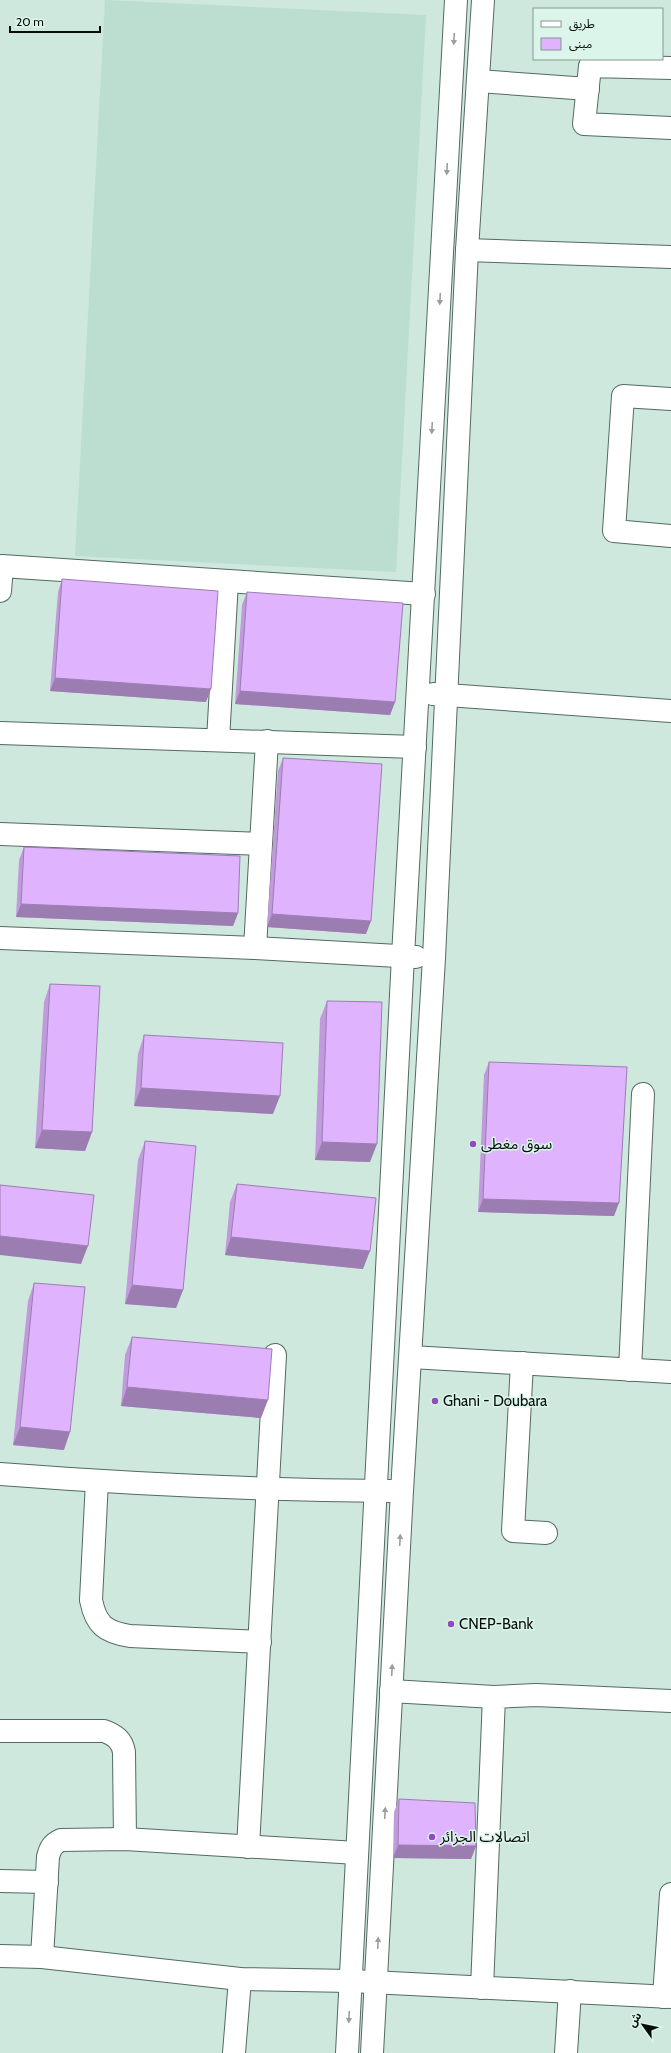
<svg xmlns="http://www.w3.org/2000/svg" width="671" height="2053" font-family="Cabin,'Noto Sans Arabic',sans-serif">
<style>
.built{fill:#bbded1}
.lines{fill:none;stroke-linecap:round;stroke-linejoin:round}
.minor-casing{stroke:#536a61;stroke-width:24}
.minor{stroke:#fff;stroke-width:22}
.wall{fill:#c09ada}
.shaded-wall{fill:#9c7db1}
.building{fill:#dfb3fd;stroke:#9c7db1}
.oneway{fill:#9b9e9d}
.poi-dot{fill:#924abc;stroke:#dbf5eb;stroke-width:1.5}
.labels{text-anchor:middle;stroke-width:3;stroke-linejoin:round;paint-order:stroke}
.poi-label{font-size:15px;fill:#050d0a;stroke:#dbf5eb;text-anchor:start}
</style>
<rect width="100%" height="100%" fill="#cee8de"/>
<path class="built" d="M105 0 426 15 396 572 75 556Z"/>
<g class="lines">
<defs>
<g id="minor">
<path d="M671 68 590 66 584 124 671 128"/>
<path d="M478 81 588 89"/>
<path d="M467 250 671 257"/>
<path d="M671 399 623 396 614 531 671 536"/>
<path d="M0 591 2 566 424 594"/>
<path d="M433 694 671 711"/>
<path d="M0 733 415 747"/>
<path d="M218 740 227 581"/>
<path d="M0 834 260 844"/>
<path d="M0 938 255 948 416 957"/>
<path d="M255 948 267 741"/>
<path d="M411 1357 671 1372"/>
<path d="M522 1363 513 1531 546 1533"/>
<path d="M630 1370 643 1094"/>
<path d="M0 1474C130 1484 261 1490 391 1491"/>
<path d="M97 1481 91 1600C96 1625 105 1632 130 1636L260 1642"/>
<path d="M391 1691 494 1697"/>
<path d="M0 1731H104C115 1735 122 1740 124 1752L125 1839"/>
<path d="M248 1847 275 1355"/>
<path d="M0 1881 47 1882"/>
<path d="M0 1956 42 1957 240 1979 351 1981 671 1997"/>
<path d="M42 1957 48 1857C50 1849 52 1844 61 1840L125 1839 357 1853"/>
<path d="M482 1988 494 1697 536 1695 671 1701"/>
<path d="M664 1997 671 1894"/>
<path d="M234 2053 240 1979"/>
<path d="M347 2053 403 956 456 0"/>
<path d="M372 2053 402 1491 434 958 467 250 483 0"/>
<path d="M566 2053 570 1991"/>
</g>
</defs>
<use href="#minor" class="minor-casing"/>
<use href="#minor" class="minor"/>
</g>
<g class="wall">
<path d="M62 579 206 702 50 691 58 592Z"/>
<path d="M247 592 395 702 390 715 235 704 242 605Z"/>
<path d="M283 758 366 934 267 927 278 771Z"/>
<path d="M24 847 238 913 233 926 16 917 19 860Z"/>
<path d="M50 984 92 1132 85 1151 35 1148 44 1002Z"/>
<path d="M327 1001 370 1162 315 1160 320 1019Z"/>
<path d="M144 1035 273 1114 134 1106 138 1054Z"/>
<path d="M489 1062 614 1216 478 1212 484 1075Z"/>
<path d="M145 1141 183 1290 176 1308 125 1304 138 1160Z"/>
<path d="M237 1184 363 1269 225 1255 230 1202Z"/>
<path d="M34 1283 64 1450 13 1445 28 1301Z"/>
<path d="M132 1337 261 1418 121 1406 125 1355Z"/>
<path d="M399 1799 476 1846 471 1859 393 1858 394 1812Z"/>
</g>
<g class="shaded-wall">
<path d="M55 678 211 689 206 702 50 691Z"/>
<path d="M240 691 395 702 390 715 235 704Z"/>
<path d="M21 904 238 913 233 926 16 917Z"/>
<path d="M272 914 371 921 366 934 267 927Z"/>
<path d="M141 1088 280 1096 273 1114 134 1106Z"/>
<path d="M42 1130 92 1132 85 1151 35 1148Z"/>
<path d="M322 1142 377 1144 370 1162 315 1160Z"/>
<path d="M483 1199 619 1203 614 1216 478 1212Z"/>
<path d="M0 1236 88 1246 81 1264 0 1255Z"/>
<path d="M231 1237 370 1251 363 1269 225 1255Z"/>
<path d="M132 1285 183 1290 176 1308 125 1304Z"/>
<path d="M127 1387 268 1400 261 1418 121 1406Z"/>
<path d="M20 1427 70 1432 64 1450 13 1445Z"/>
<path d="M398 1845 476 1846 471 1859 393 1858Z"/>
</g>
<g class="building">
<path d="M62 579 218 591 211 689 55 678Z"/>
<path d="M247 592 403 603 395 702 240 691Z"/>
<path d="M283 758 382 764 371 921 272 914Z"/>
<path d="M24 847 240 856 238 913 21 904Z"/>
<path d="M50 984 100 986 92 1132 42 1130Z"/>
<path d="M327 1001 382 1002 377 1144 322 1142Z"/>
<path d="M144 1035 283 1043 280 1096 141 1088Z"/>
<path d="M489 1062 627 1067 619 1203 483 1199Z"/>
<path d="M145 1141 196 1146 183 1290 132 1285Z"/>
<path d="M237 1184 376 1198 370 1251 231 1237Z"/>
<path d="M0 1185 94 1195 88 1246 0 1236Z"/>
<path d="M34 1283 85 1287 70 1432 20 1427Z"/>
<path d="M132 1337 272 1349 268 1400 127 1387Z"/>
<path d="M399 1799 475 1803 476 1846 398 1845Z"/>
</g>
<defs><path id="oneway-solid" d="M-6-.8H1V-3.2L6.5 0L1 3.2V.8H-6Z"/></defs>
<g class="oneway">
<use href="#oneway-solid" transform="translate(454 39) rotate(93)"/>
<use href="#oneway-solid" transform="translate(447 169) rotate(93)"/>
<use href="#oneway-solid" transform="translate(440 299) rotate(93)"/>
<use href="#oneway-solid" transform="translate(432 428) rotate(93)"/>
<use href="#oneway-solid" transform="translate(400 1540) rotate(-87)"/>
<use href="#oneway-solid" transform="translate(392 1670) rotate(-87)"/>
<use href="#oneway-solid" transform="translate(385 1813) rotate(-87)"/>
<use href="#oneway-solid" transform="translate(378 1943) rotate(-87)"/>
<use href="#oneway-solid" transform="translate(349 2017) rotate(93)"/>
</g>
<g class="poi-dot">
<circle cx="473" cy="1144" r="4"/>
<circle cx="435" cy="1401" r="4"/>
<circle cx="451" cy="1624" r="4"/>
<circle cx="432" cy="1837" r="4"/>
</g>
<g class="labels">
<g class="poi-label">
<text x="481" y="1149">سوق مغطى</text>
<text x="443" y="1406">Ghani - Doubara</text>
<text x="459" y="1629">CNEP-Bank</text>
<text x="440" y="1842">اتصالات الجزائر</text>
</g>
</g>
<rect x="533" y="8" width="130" height="52" fill="#dbf5eb" stroke="#859891"/>
<rect x="541" y="21" width="20" height="6" fill="#ffffff" stroke="#859891"/>
<text x="569" y="28" font-size="12" fill="#050d0a">طريق</text>
<rect x="541" y="38" width="20" height="12" fill="#dfb3fd" stroke="#859891"/>
<text x="569" y="48" font-size="12" fill="#050d0a">مبنى</text>
<g transform="translate(643 2025) rotate(303)" stroke="#dbf5eb" stroke-width="3" paint-order="stroke">
<path d="M0-3L7 15L0 10L-7 15Z" fill="#050d0a"/>
<text y="-6" font-size="11" font-weight="bold" text-anchor="middle" fill="#050d0a">ش</text>
</g>
<path d="M10 26v6h90v-6" fill="none" stroke="#050d0a" stroke-width="2"/>
<text x="16" y="26" font-size="12" fill="#050d0a" stroke="#dbf5eb" stroke-width="3" paint-order="stroke">20 m</text>
</svg>
